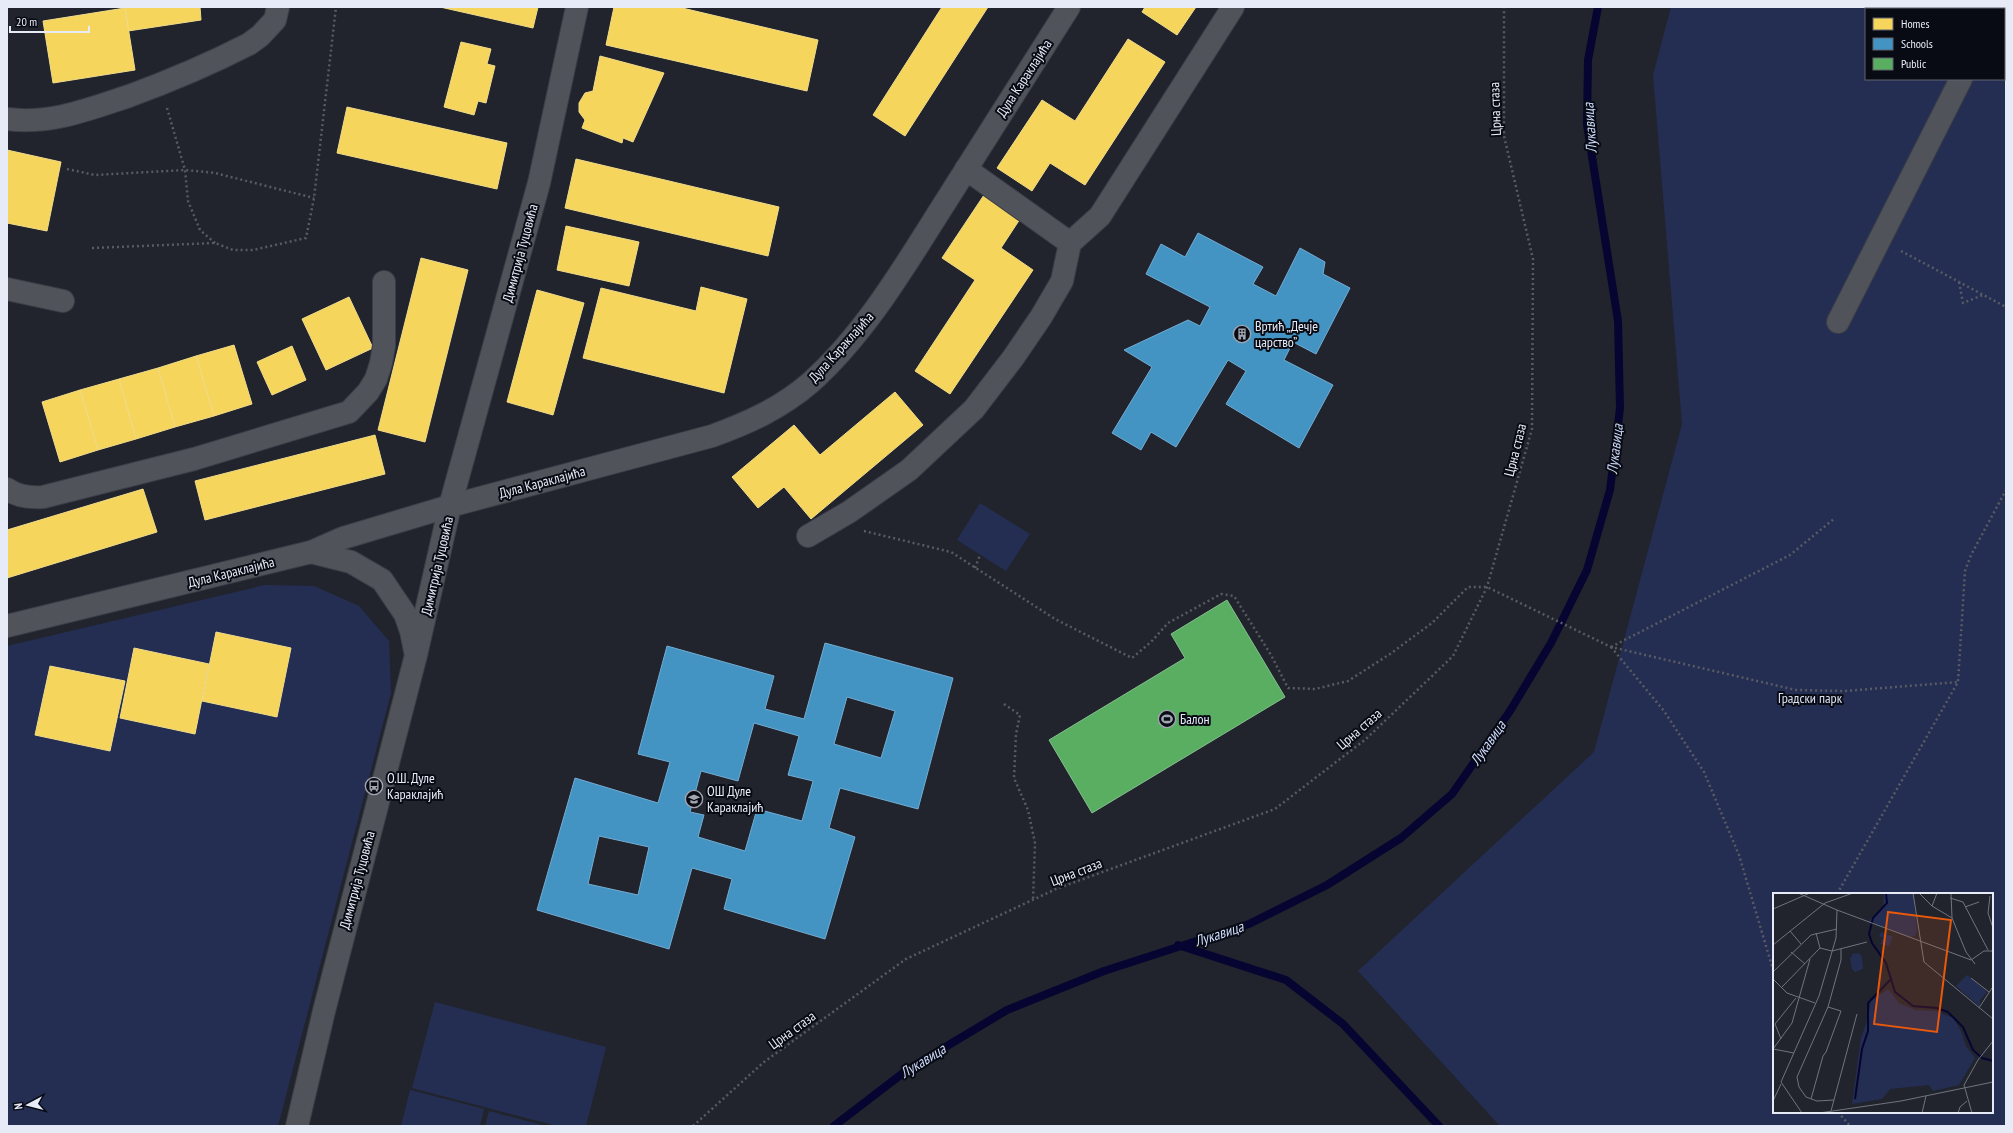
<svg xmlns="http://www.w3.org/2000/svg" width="2013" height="1133" font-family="'PT Sans Narrow',sans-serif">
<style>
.green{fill:#242e53;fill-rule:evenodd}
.homes{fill:#f6d55c;stroke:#f1dc8a}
.schools{fill:#4393c3;stroke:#74add3;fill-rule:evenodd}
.public{fill:#5aae61;stroke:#84c08e}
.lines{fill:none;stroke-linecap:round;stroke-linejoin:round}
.stream{stroke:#060531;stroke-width:8}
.minor-casing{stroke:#3b3e46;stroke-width:24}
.path{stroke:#595b63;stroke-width:2.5;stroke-dasharray:2 3;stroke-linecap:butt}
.minor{stroke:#50535a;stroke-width:22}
.labels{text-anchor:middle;stroke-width:4;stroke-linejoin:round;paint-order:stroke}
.street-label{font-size:14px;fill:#e6ebf7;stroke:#080b13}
.poi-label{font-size:14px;fill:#e6ebf7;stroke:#080b13;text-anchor:start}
.park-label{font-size:14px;fill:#dbe1f2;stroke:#080b13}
.water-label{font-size:15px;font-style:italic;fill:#cfdbfe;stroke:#080b13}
.inset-river{fill:none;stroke:#060531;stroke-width:2}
.inset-road{fill:none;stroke:#70747e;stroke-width:1}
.view{fill:#e8590c;fill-opacity:0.15;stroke:#e8590c;stroke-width:2}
.inset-edge{fill:none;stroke:#e6ebf7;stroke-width:2}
</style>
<rect width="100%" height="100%" fill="#21242d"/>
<g class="green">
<path d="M1671 7H2006V1126H1500L1358 971 1594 752 1682 424 1653 75ZM1866 9H2004V79H1866ZM1774 894H1992V1112H1774Z"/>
<path d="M980 503 1030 534 1006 571 957 540Z"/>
<path d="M265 585 314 586 359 606 389 641 391 693 278 1126H7V646Z"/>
<path d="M435 1002 606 1047 586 1126H557L412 1088Z"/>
<path d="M410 1090 484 1109 480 1126H401Z"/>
<path d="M489 1111 546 1126H485Z"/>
</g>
<g class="homes">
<path d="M125 7H200L201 20 128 31Z"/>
<path d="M440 7H538L533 28Z"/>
<path d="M614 7H678L818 40 807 91 606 45Z"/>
<path d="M942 7H988L905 136 873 115Z"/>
<path d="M1145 7H1196L1177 35 1142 12Z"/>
<path d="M125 8 135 70 53 83 43 21Z"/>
<path d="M1128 39 1165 62 1085 185 1050 163 1032 191 997 168 1042 100 1075 121Z"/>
<path d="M461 42 491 49 487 64 495 66 486 103 478 101 474 115 444 107Z"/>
<path d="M600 56 664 73 633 142 623 138 622 143 582 128 585 120 579 112V103L585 93 593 91Z"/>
<path d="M347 107 507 143 497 189 337 153Z"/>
<path d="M7 150 61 162 47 231 7 223Z"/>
<path d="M576 159 779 207 768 256 565 208Z"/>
<path d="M984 195 1020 219 1001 248 1033 270 950 394 915 371 975 280 942 258Z"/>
<path d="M566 226 639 242 629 286 557 270Z"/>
<path d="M421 258 468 270 425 442 378 430Z"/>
<path d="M701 287 747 299 724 393 583 358 601 288 696 311Z"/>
<path d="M537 290 584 303 553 415 507 402Z"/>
<path d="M349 297 373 348 326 370 302 319Z"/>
<path d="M234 345 252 404 214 416 196 356Z"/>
<path d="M292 346 306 380 272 395 257 362Z"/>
<path d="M196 356 214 416 175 427 158 368Z"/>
<path d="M158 368 175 427 136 439 119 379Z"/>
<path d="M119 379 136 439 98 450 80 390Z"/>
<path d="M80 390 98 450 60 462 42 402Z"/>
<path d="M895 392 923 425 811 519 784 487 758 508 732 477 794 425 820 455Z"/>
<path d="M375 435 385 474 205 520 195 481Z"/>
<path d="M143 489 157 532 7 578V530Z"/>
<path d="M216 632 291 648 277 717 202 701Z"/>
<path d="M134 648 209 664 195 734 120 718Z"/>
<path d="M50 666 125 681 110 751 35 735Z"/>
</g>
<g class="schools">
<path d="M1198 233 1263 267 1253 284 1276 296 1300 248 1325 262 1323 274 1350 288 1316 354 1293 342 1284 360 1333 385 1299 448 1226 404 1246 371 1228 360 1176 447 1151 432 1141 450 1112 433 1152 367 1124 350 1188 320 1200 326 1210 307 1146 274 1161 244 1185 257Z"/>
<path d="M825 643 953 678 918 809 840 788 829 828 855 837 825 939 724 909 732 879 692 868 669 949 537 910 575 778 658 803 670 762 638 754 667 646 774 676 765 709 804 719ZM847 697 895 711 881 758 834 744ZM754 723 799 736 788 775 813 781 802 821 757 809 745 851 698 837 704 815 690 812 701 771 738 781ZM599 836 649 847 638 895 588 884Z"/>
</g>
<path class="public" d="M1227 600 1285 697 1092 813 1049 740 1185 658 1171 634Z"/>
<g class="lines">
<g class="stream">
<path d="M1178 945 1286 980 1343 1024 1439 1126"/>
<path d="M834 1126 907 1070 1007 1010 1104 971 1249 924 1327 885 1401 838 1452 794 1510 711 1551 643 1587 570 1610 490 1620 408 1618 321 1587 125 1588 60 1598 7"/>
</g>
<defs>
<g id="minor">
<path d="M1997 9 1998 7"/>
<path d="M7 119C49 125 90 109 129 96 170 81 210 64 249 44L260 36 275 20 278 7"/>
<path d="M1070 243 1100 216 1233 7"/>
<path d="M7 289 63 301"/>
<path d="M1838 322 1961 79"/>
<path d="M7 489C18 497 30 498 43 497L194 459 349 412 368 392 376 379 381 363 384 346V282"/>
<path d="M808 536 849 512 909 470 974 409 1013 358 1041 317 1062 281 1070 243 966 169"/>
<path d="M311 552 351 562 382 580 405 614 411 631 415 651"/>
<path d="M7 626 311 552 343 538 450 506 712 436C748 423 781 408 810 383 866 333 906 264 946 201 987 136 1028 72 1069 7"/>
<path d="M297 1126 324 1011 416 655 450 506 539 183 577 7"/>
</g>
</defs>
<use href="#minor" class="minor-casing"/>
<g class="path">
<path d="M167 108 185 170 188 201 200 230 215 243"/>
<path d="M67 169 95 175 185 170 215 173 314 198"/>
<path d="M92 248 215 243 233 250H253L306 238 314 198 336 7"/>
<path d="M1901 251 2006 307"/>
<path d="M1959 282 1963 303 1983 295"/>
<path d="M864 531 951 552 1055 619 1132 658 1151 642 1168 623 1221 594 1234 596 1271 655 1288 688 1315 689 1348 681 1390 654 1432 623 1468 587H1487L1611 647 1796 690 1845 691 1958 682"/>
<path d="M975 568 980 555"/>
<path d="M1611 647 1664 711 1704 772 1739 855 1774 973"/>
<path d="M1611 647 1790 555 1835 518"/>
<path d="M1004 704 1020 715 1016 734 1014 778 1028 810 1035 843 1033 900"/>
<path d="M1837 894 1958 682 1965 571 1971 555 2006 490"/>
<path d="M1838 1112 1850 1126"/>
<path d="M693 1126 764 1062 906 959 1056 889 1275 809 1366 739 1453 656 1487 587 1532 429 1533 259 1504 136V7"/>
</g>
<use href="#minor" class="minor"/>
</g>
<defs>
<symbol id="building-ring" viewBox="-11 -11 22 22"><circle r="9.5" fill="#080b13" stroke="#a1a5b0" stroke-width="1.5"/><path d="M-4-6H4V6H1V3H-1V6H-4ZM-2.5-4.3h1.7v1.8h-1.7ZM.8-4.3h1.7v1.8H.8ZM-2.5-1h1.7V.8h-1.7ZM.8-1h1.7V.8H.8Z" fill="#a1a5b0"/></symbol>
<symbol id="stadium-ring" viewBox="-11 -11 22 22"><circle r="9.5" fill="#080b13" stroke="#a1a5b0" stroke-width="1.5"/><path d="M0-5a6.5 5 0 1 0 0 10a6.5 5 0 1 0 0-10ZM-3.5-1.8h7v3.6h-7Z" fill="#a1a5b0"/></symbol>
<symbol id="bus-ring" viewBox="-11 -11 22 22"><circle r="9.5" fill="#080b13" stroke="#a1a5b0" stroke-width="1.5"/><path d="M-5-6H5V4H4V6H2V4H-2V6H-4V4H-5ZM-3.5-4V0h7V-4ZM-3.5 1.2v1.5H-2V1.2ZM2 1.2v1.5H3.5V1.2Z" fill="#a1a5b0"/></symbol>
<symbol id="school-ring" viewBox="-11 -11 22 22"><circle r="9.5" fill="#080b13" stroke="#a1a5b0" stroke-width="1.5"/><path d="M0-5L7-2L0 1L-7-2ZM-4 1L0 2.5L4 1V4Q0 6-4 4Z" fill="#a1a5b0"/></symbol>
</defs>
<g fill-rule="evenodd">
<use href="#building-ring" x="1232" y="324" width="20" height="20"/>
<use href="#stadium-ring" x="1157" y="709" width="20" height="20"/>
<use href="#bus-ring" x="364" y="776" width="20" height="20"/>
<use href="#school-ring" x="684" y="789" width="20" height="20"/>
</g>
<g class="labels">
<g class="street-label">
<text transform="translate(1024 78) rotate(-57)" y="5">Дула Караклајића</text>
<text transform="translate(1495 109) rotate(-92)" y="5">Црна стаза</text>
<text transform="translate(520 253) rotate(-75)" y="5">Димитрија Туцовића</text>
<text transform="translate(841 347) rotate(-48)" y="5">Дула Караклајића</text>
<text transform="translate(1515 450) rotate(-76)" y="5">Црна стаза</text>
<text transform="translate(542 482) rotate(-15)" y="5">Дула Караклајића</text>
<text transform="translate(437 566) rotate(-77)" y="5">Димитрија Туцовића</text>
<text transform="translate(231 572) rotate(-14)" y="5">Дула Караклајића</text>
<text transform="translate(1359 729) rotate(-41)" y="5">Црна стаза</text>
<text transform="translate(1076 872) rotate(-21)" y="5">Црна стаза</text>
<text transform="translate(357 880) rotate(-75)" y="5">Димитрија Туцовића</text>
<text transform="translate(792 1030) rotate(-36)" y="5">Црна стаза</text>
</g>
<g class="poi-label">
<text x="1255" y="331">Вртић „Дечје<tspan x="1255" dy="16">царство”</tspan></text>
<text x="1180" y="724">Балон</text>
<text x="387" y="783">О.Ш. Дуле<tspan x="387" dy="16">Караклајић</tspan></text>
<text x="707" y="796">ОШ Дуле<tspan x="707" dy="16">Караклајић</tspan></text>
</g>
<g class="park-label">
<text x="1810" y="703">Градски парк</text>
</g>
<g class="water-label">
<text transform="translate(1590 128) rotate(-94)" y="5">Лукавица</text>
<text transform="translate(1615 449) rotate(-83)" y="5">Лукавица</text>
<text transform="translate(1488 743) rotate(-55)" y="5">Лукавица</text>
<text transform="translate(1219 934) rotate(-18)" y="5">Лукавица</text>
<text transform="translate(923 1061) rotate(-32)" y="5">Лукавица</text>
</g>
</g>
<g transform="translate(1773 893)">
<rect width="220" height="220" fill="#21242d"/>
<path d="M111 0H140L144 38 142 43 137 44 96 28 110 13ZM108 39 120 44 116 53 107 51 110 45 106 43ZM86 60 89 64 90 76 82 79 79 76 77 64H79V61ZM194 82 214 99 207 107V114L183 93ZM115 96 126 110 143 117 163 118 180 125 188 138 193 153 202 165 186 192 160 198 156 192 117 196 109 206 79 211 88 145 95 125 98 108Z" fill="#242e53"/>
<path class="inset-river" d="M113 0 114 10 100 25 96 41 99 50 113 70 122 99 140 113 164 115 175 119 190 134 200 157 209 165 220 168M82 206 89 156 95 138V110L117 87"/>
<path class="inset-road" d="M25 0 64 17 63 45 46 103 8 189 29 220M140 0 151 69 220 126M146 0 159 13 179 25M178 0 179 25 193 59 202 71M217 3 215 20 220 35M177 5 190 9 215 57M159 13 164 0M192 14 206 9M0 16 37 0M64 17 198 67M17 38 28 51M43 40 47 55 59 58 94 49M0 52 52 10 80 0M18 59 32 71M198 67 211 58H220M0 79 38 42 64 36M198 85 216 99M0 86 14 100 42 110M8 95 47 55M206 115 219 95M8 146 2 131 23 105M21 160 0 156 19 130 37 66M38 206 50 163 53 159 68 118 55 114M61 207 44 208 33 204 26 194 24 184 55 114 68 67V56M0 208 8 191M58 218 84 121M46 220 128 208 220 189M149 220 153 203M185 220 187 214 194 208M199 220 191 192 205 167 220 148"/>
<path class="view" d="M115 19 178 27 164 139 101 131Z"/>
<rect width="220" height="220" class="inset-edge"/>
</g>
<rect width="2013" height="1133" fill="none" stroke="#e6ebf7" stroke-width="16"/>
<rect x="1865" y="8" width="140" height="72" fill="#080b13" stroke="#61656e"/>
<rect x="1873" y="18" width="20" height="12" fill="#f6d55c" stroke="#61656e"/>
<text x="1901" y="28" font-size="12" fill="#e6ebf7">Homes</text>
<rect x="1873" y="38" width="20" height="12" fill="#4393c3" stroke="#61656e"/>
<text x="1901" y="48" font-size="12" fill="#e6ebf7">Schools</text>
<rect x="1873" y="58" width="20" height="12" fill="#5aae61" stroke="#61656e"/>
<text x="1901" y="68" font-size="12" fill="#e6ebf7">Public</text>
<g transform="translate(28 1105) rotate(263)" stroke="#080b13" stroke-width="3" paint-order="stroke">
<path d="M0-3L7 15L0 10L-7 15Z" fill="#e6ebf7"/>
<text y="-6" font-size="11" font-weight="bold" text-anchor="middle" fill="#e6ebf7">N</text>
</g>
<path d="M10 26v6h79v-6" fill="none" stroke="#e6ebf7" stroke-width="2"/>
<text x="16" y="26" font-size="12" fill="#e6ebf7" stroke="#080b13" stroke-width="3" paint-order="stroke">20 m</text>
</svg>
